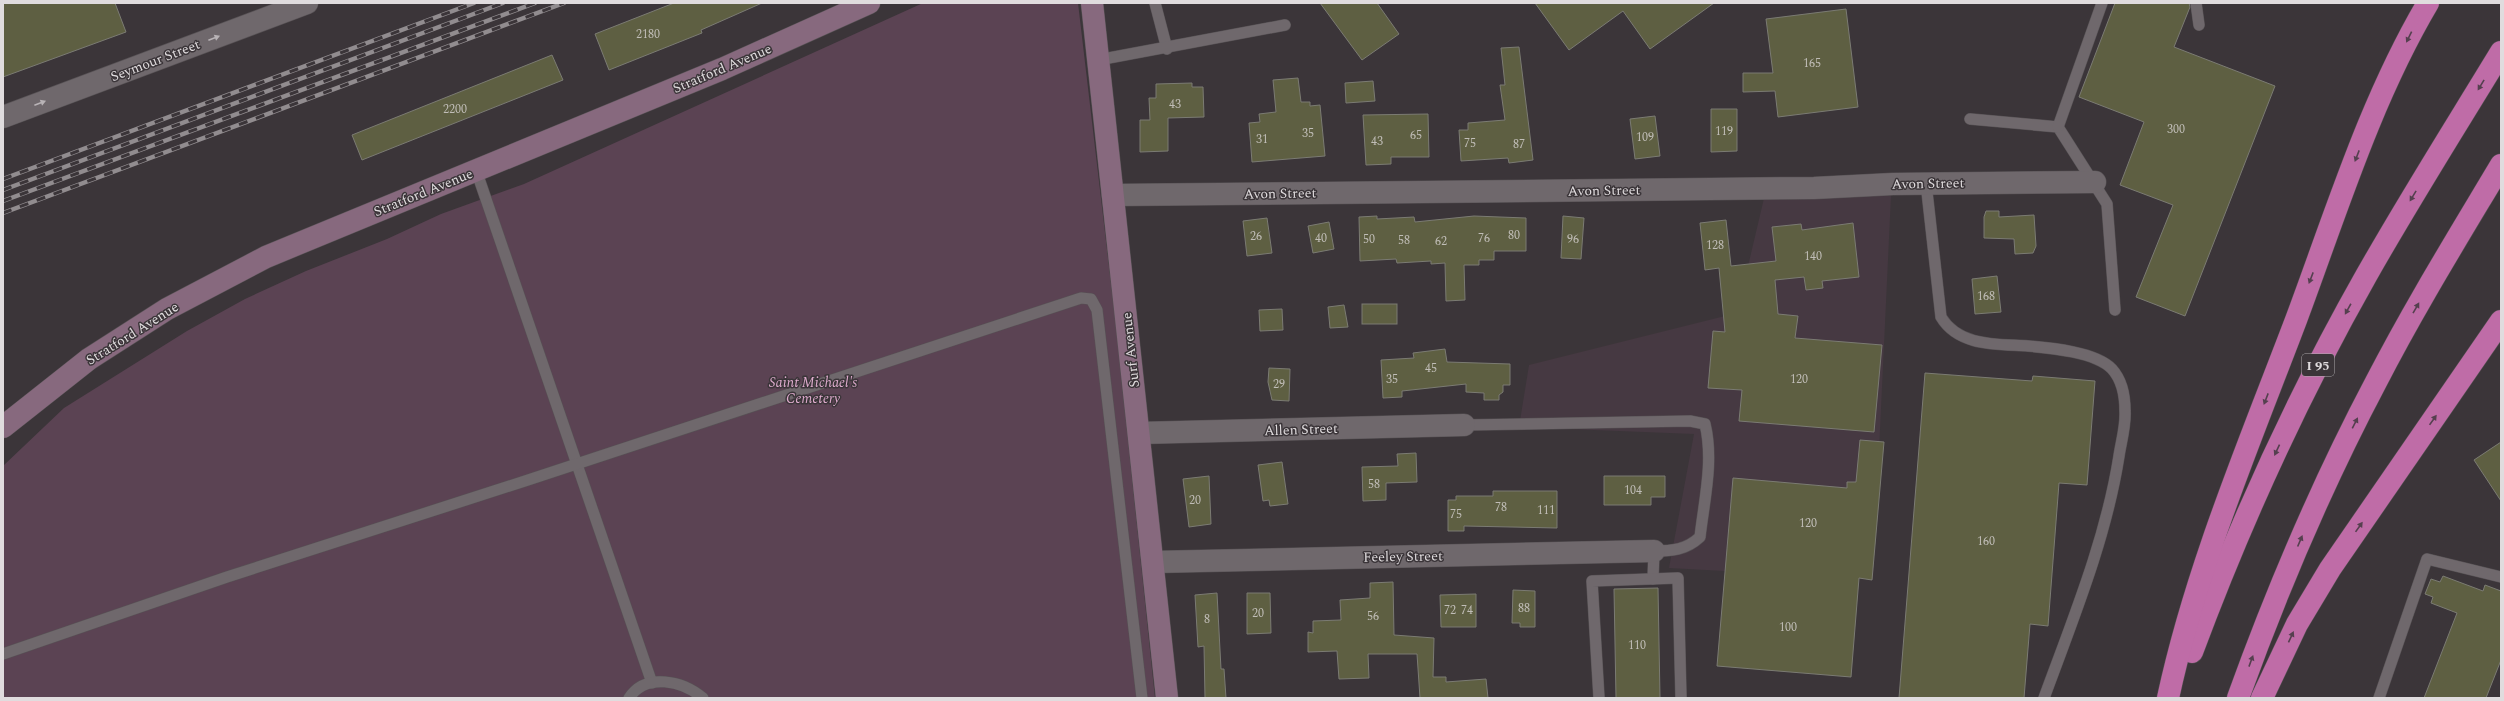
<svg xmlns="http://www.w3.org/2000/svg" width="2504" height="701" font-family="Spectral,serif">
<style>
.built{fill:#463942}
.green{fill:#5b4353}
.building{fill:#5e5f42;stroke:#7b7b73}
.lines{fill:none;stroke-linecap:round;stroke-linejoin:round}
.lane-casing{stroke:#575255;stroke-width:12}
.street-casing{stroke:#575255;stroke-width:23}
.secondary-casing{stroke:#575255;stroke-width:23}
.highway-casing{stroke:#575255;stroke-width:23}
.lane{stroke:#6f686c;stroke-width:11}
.street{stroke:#6f686c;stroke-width:22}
.secondary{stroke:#87697e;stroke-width:22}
.highway{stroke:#bf6ca7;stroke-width:22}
.rail-casing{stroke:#918c8f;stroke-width:4.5}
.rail{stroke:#3b3539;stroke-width:3;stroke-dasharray:9;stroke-linecap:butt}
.oneway{fill:#55404f}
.oneway2{fill:#b8b3b6}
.labels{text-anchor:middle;stroke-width:3;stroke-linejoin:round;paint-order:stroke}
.number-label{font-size:12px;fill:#c0bdb7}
.shield{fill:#3b3539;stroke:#aeaaac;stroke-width:1}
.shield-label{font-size:13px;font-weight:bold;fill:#e0dcde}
.street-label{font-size:14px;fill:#e0dcde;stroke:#3b3539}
.park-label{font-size:14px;font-style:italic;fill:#dfacce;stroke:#3b3539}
</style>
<rect width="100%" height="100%" fill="#3b3539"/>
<path class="built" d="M1765 194 1891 196 1873 579 1669 568 1694 434 1519 427 1529 365 1737 313Z"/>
<path class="green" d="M923 3H1078L1116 326 1155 698H3V466L64 408 187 331 245 299 306 271 387 239 441 214 524 184Z"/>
<g class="building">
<path d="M3 3H115L126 32 3 77Z"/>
<path d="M674 3H762L701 30 702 33 609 70 595 34Z"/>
<path d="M1320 3H1377L1399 34 1362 60Z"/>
<path d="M1535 3H1714L1650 49 1623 11 1569 50Z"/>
<path d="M2115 3H2189L2190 7 2174 47 2275 86 2185 316 2136 297 2173 205 2120 185 2144 122 2079 97Z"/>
<path d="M1846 9 1858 107 1778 117 1775 91 1743 92V73H1773L1766 19Z"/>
<path d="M1519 47 1533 160 1509 163 1508 158 1461 161 1459 130H1468V123L1505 120 1500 85H1505L1501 48Z"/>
<path d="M552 55 563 80 362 160 352 135Z"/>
<path d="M1298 78 1301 102H1310V106L1320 105 1325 156 1252 162 1249 123 1260 122 1259 114 1276 112 1273 80Z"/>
<path d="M1373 81 1375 101 1346 103 1345 83Z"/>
<path d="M1192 83V87H1203L1204 117 1168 118V151L1140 152V120H1150L1149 98H1156V84Z"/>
<path d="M1711 109H1737V151L1711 152Z"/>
<path d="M1428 114 1429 157H1391V164L1366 165 1363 115Z"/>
<path d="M1655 116 1660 156 1635 159 1630 119Z"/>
<path d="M1986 211H1999V217L2034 215 2036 246 2033 253 2015 254 2014 239 1984 238V217Z"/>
<path d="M1377 216V219L1414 217 1415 222 1474 216 1526 218V251H1494V260H1479V265H1464L1465 300 1446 301 1445 263 1431 264V261L1397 263 1396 259 1360 261 1359 217Z"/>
<path d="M1563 216 1584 218 1581 259 1561 258Z"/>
<path d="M1267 218 1272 253 1247 256 1243 221Z"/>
<path d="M1726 220 1731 266 1776 261 1772 227 1801 224 1802 230 1853 223 1859 277 1822 281 1823 288 1806 290 1804 277 1775 280 1778 314 1798 316 1795 338 1882 345 1874 432 1739 421 1742 390 1708 388 1713 331 1725 332 1719 268 1705 270 1700 223Z"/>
<path d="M1329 222 1334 249 1313 253 1308 226Z"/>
<path d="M1997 276 2001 312 1975 314 1972 279Z"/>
<rect x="1362" y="304" width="35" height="20"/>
<path d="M1344 305 1348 327 1330 328 1328 307Z"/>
<path d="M1282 309 1283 330 1260 331 1259 310Z"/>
<path d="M1445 349 1447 362 1510 364V385H1503V392L1499 395V400H1484V393L1466 392V384L1402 391V397L1383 398 1381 360 1414 358 1413 353Z"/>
<path d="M1269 368 1290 369 1289 401 1272 400 1268 382Z"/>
<path d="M1925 373 2032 381 2033 376 2095 381 2087 485 2059 483 2048 626 2030 624 2024 698H1899Z"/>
<path d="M1860 440 1884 442 1872 580 1859 578 1851 677 1717 666 1733 478 1847 488V482H1856Z"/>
<path d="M2501 442V501L2474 460Z"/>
<path d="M1416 453 1417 482 1386 483V500L1363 501 1362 467 1398 466 1397 454Z"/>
<path d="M1282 462 1288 504 1270 506 1269 500 1263 501 1258 465Z"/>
<path d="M1209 476 1211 524 1189 527 1183 479Z"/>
<path d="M1604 476H1665V497H1651V505H1604Z"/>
<path d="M1493 491H1557V528L1464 526V531H1448V500H1456V496H1493Z"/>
<path d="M2443 576 2483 591 2485 585 2501 591V660L2486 698H2424L2457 613 2431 603 2433 597 2425 594 2431 579 2440 582Z"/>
<path d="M1393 582 1394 635 1434 638 1433 677H1446V682L1486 679 1488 698H1420L1417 654H1368L1369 678 1339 679 1337 651 1308 652V632L1313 633V621L1341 620 1340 600 1370 598V583Z"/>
<path d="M1658 588 1660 698H1616L1614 589Z"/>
<path d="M1513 590 1535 591V627H1520V623H1512Z"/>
<path d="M1217 593 1221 669H1224L1226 698H1205L1204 646 1198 647 1195 595Z"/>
<path d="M1247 593H1270L1271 633 1247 634Z"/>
<path d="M1476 594V627H1441L1440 595Z"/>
</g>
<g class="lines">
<defs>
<g id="lane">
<path d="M1155 3 1167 49"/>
<path d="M2196 3 2199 25"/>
<path d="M1098 60 1285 25"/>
<path d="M1970 119 2058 127 2107 204 2115 310"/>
<path d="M2058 127 2102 3"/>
<path d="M476 170 652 683"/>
<path d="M1926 183 1941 317C1959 347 1998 344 2028 346 2051 348 2096 352 2112 369 2122 380 2125 397 2125 411 2126 426 2121 442 2119 456 2106 539 2073 619 2044 698"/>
<path d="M1464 425 1690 421 1705 424C1714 461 1704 501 1700 537 1686 550 1672 551 1654 551L1653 579"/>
<path d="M3 654 227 577 528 480 1081 298 1091 299 1097 310 1142 698"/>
<path d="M629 698C646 672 683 681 703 698"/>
<path d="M1599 698 1592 581 1678 578 1681 698"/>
<path d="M2379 698 2427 559 2501 577"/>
</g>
<g id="street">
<path d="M3 117 307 3"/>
<path d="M1113 195 1814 188 1893 184 2095 182"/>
<path d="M1139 433 1464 425"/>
<path d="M1153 562 1654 551"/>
</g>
<g id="secondary">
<path d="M1092 3 1167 698"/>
<path d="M3 427 89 359 167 309 266 257 722 69 869 3"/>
</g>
<g id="highway">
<path d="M2192 652C2240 523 2298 396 2366 276 2409 200 2456 126 2501 52"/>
<path d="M2168 698C2196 568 2249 444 2296 320 2336 213 2370 101 2428 3"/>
<path d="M2238 698C2277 590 2322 484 2376 382 2414 308 2458 237 2501 165"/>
<path d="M2262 698 2297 624 2330 569 2501 321"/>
</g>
</defs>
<use href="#lane" class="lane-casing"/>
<use href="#street" class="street-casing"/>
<use href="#secondary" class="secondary-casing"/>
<use href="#highway" class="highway-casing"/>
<use href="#lane" class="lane"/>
<use href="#street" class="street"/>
<use href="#secondary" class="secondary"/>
<use href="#highway" class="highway"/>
<defs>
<g id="rail">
<path d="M3 179 474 3"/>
<path d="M3 190 503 3"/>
<path d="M3 201 535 3"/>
<path d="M3 213 564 3"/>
</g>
</defs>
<use href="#rail" class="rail-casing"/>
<use href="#rail" class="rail"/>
</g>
<defs><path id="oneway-solid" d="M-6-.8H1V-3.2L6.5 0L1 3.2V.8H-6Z"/></defs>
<g class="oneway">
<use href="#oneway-solid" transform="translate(2409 37) rotate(116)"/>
<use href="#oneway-solid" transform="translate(2481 85) rotate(121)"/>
<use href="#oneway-solid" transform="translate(2357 156) rotate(111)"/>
<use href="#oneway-solid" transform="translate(2413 196) rotate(121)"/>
<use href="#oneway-solid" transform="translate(2311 278) rotate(111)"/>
<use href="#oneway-solid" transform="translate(2416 308) rotate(-60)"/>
<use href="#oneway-solid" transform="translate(2348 309) rotate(119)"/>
<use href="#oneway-solid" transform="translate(2266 399) rotate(111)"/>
<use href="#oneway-solid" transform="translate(2433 420) rotate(-55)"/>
<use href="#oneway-solid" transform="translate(2355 423) rotate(-63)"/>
<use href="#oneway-solid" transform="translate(2277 450) rotate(115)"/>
<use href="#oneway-solid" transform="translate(2359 527) rotate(-55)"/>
<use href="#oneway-solid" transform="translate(2300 541) rotate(-67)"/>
<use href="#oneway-solid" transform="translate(2291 637) rotate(-65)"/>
<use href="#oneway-solid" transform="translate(2251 661) rotate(-70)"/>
</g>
<g class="oneway2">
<use href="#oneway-solid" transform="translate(214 38) rotate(-21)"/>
<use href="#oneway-solid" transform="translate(40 103) rotate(-21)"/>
</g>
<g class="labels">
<g class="number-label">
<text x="648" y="38">2180</text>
<text x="1812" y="67">165</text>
<text x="1175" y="108">43</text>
<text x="455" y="113">2200</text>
<text x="2176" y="133">300</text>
<text x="1724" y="135">119</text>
<text x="1308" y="137">35</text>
<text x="1416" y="139">65</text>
<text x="1645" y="141">109</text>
<text x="1262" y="143">31</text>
<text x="1377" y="145">43</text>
<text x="1470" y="147">75</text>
<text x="1519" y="148">87</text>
<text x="1514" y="239">80</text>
<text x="1256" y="240">26</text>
<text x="1321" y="242">40</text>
<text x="1484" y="242">76</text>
<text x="1369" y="243">50</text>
<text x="1573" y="243">96</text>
<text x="1404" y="244">58</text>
<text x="1441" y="245">62</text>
<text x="1715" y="249">128</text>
<text x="1813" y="260">140</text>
<text x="1986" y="300">168</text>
<text x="1431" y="372">45</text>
<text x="1392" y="383">35</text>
<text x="1799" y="383">120</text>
<text x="1279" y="388">29</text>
<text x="1374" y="488">58</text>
<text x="1633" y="494">104</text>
<text x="1195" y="504">20</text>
<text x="1501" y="511">78</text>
<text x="1546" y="514">111</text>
<text x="1456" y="518">75</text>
<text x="1808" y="527">120</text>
<text x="1986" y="545">160</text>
<text x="1524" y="612">88</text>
<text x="1450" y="614">72</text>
<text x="1467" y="614">74</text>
<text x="1258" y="617">20</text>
<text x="1373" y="620">56</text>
<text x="1207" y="623">8</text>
<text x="1788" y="631">100</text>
<text x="1637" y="649">110</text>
</g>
<rect class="shield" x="2302" y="354" width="32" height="22" rx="3"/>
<g class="shield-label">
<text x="2318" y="370">I 95</text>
</g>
<g class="street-label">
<text transform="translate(155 60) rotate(-21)" y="5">Seymour Street</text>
<text transform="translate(722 68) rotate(-23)" y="5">Stratford Avenue</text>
<text transform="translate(1928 183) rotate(-1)" y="5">Avon Street</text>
<text transform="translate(1604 190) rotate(-1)" y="5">Avon Street</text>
<text transform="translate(423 192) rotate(-22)" y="5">Stratford Avenue</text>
<text transform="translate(1280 193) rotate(-1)" y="5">Avon Street</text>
<text transform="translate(132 333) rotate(-32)" y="5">Stratford Avenue</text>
<text transform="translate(1130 350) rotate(-96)" y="5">Surf Avenue</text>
<text transform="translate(1301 429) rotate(-2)" y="5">Allen Street</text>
<text transform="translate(1403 556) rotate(-1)" y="5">Feeley Street</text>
</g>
<g class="park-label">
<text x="813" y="387">Saint Michael's<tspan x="813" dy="16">Cemetery</tspan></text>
</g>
</g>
<rect width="2504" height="701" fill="none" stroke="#e0dcde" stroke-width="8"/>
</svg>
